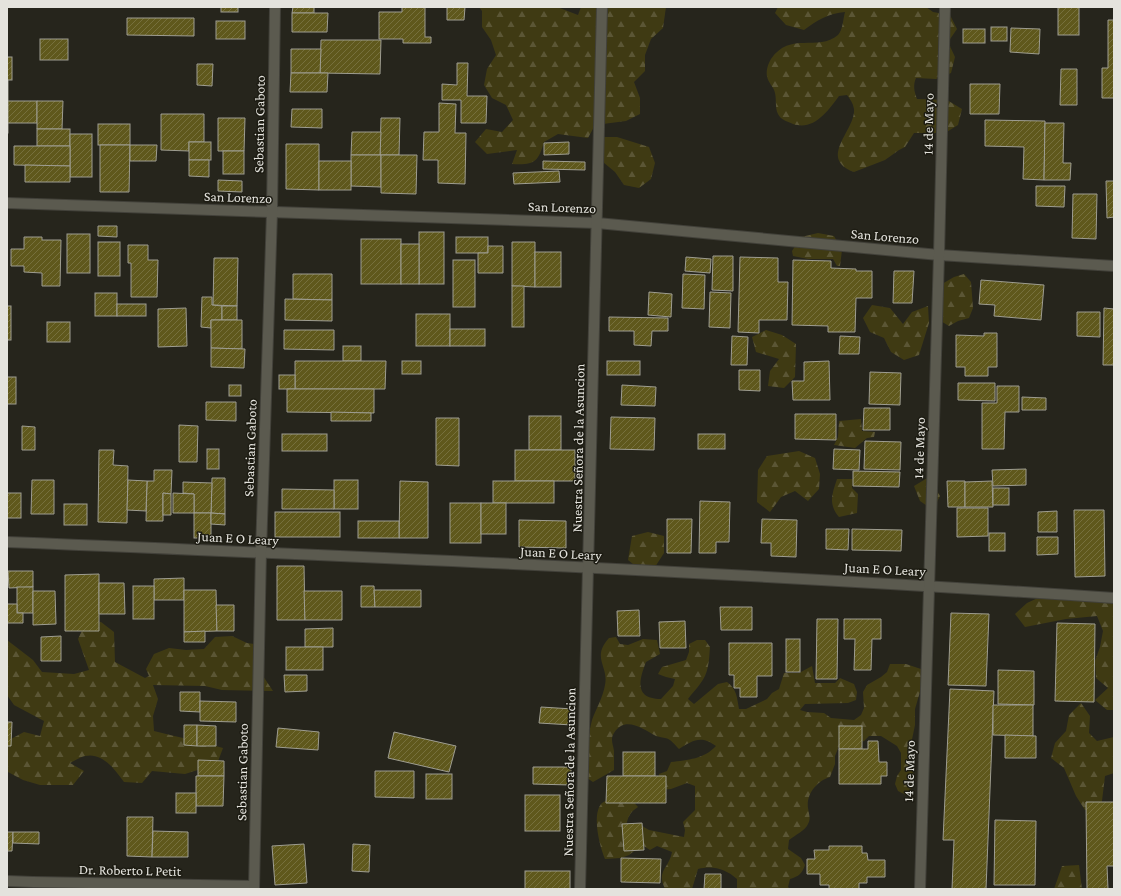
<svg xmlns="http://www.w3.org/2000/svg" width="1121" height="896" font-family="'Crimson Pro',serif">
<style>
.forest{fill:url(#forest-firs)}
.building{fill:url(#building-hatch);stroke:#9e9d91}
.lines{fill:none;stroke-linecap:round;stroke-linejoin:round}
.street-casing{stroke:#42413a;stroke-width:12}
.street{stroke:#5b5a4f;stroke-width:10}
.labels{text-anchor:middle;stroke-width:3;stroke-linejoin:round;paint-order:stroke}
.street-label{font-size:14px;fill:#e4e3dd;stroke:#1d1c13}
</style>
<defs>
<pattern id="forest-firs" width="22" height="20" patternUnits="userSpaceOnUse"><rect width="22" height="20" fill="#3f3a13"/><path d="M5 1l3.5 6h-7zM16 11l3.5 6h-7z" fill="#5b5635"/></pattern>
<pattern id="building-hatch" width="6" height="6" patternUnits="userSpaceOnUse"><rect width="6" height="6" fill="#5f581c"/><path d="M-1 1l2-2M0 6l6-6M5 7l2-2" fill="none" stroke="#76703d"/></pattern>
</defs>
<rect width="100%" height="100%" fill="#26251c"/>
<g class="forest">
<path d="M479 7H557L578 15 581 7H666L663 28 651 39 645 55V71L634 82 640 98V114L626 121 595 125 588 138 558 134 544 142C538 163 534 165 512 164L517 150 487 154 475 142 486 129 502 132 513 120 506 105 492 98 484 85 487 69 496 55 491 40 482 27V11Z"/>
<path d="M778 7H926L933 12 950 15 957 29 948 42 955 57 951 73 936 79 916 78C913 85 914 91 917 99L947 100 962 109 958 125 945 133H914L905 147 899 150 885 160 854 172C817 158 856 130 854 109 853 103 850 99 847 95L839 96C828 111 814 131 793 124 789 122 782 120 780 117 774 110 777 101 775 93 774 87 768 83 767 76 766 70 768 64 771 59 790 31 818 52 838 35 843 30 843 19 845 12 829 13 816 21 804 30L786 25 775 13Z"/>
<path d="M600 137H617L649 147 655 163 651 179 639 188 624 185 615 172 603 162Z"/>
<path d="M818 233 834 236 842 250 840 266H837L833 259H808L793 256 792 251 801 237Z"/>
<path d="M964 274 971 282 973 308 969 318 958 321 949 326 939 320 935 288 954 277Z"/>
<path d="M872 305 890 308 903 324 912 312 928 306 929 323 919 355 904 360 891 352 884 338 870 332 863 318Z"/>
<path d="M766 330 782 335 796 344 795 377 784 388 768 386 770 371 779 359 756 352 752 337Z"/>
<path d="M861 419 862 431 875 432 874 437 867 438 855 448 834 445 838 437 839 421Z"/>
<path d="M799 451 815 458 820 474 819 489 808 501 795 491 781 497 770 512 757 502 758 470 767 456Z"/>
<path d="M929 477 940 496 933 510 920 501 914 486Z"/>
<path d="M837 479H853L852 488 858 494 857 513 839 517C828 504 832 494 837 479Z"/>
<path d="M648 532 664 536V553L655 567 639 569 628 560 632 536Z"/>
<path d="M1042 596 1114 598V710H1107L1095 700 1108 688 1096 678 1095 661 1100 647 1103 631 1097 616 1066 619 1025 627 1015 614 1027 603Z"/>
<path d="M101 622 114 632 115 662 145 678 149 676 146 669 154 654 169 648 186 650 204 649 215 637 232 636 247 643 263 645V676L273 691 222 690 205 686 153 685 158 699 153 716 154 731C177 737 200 741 223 748L217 764 185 774 152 771 142 783 124 782C115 770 103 752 85 756 80 757 74 761 70 763L84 771 73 785H40L23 780 8 772 7 748 9 740 24 732 40 736 44 721 14 705 7 695V640L33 660 42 672 74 674 89 670 78 639 85 624Z"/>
<path d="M616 637 620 644 628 645 643 639 657 640 660 654 646 662C639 680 634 699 661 699L673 686 675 679 666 677 658 674 662 667 686 660 689 652V644L697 640H705L710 647C709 660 709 673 700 684 696 690 692 693 688 699L694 704 718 684 727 682C737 689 737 698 739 709H746L767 699 772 693 779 689 784 673H799L812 666 815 683H835L840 678 854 684 857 692 856 700 848 703 805 704 800 710 807 712 824 713 831 718 854 720 861 715 864 708 863 692 867 685 881 677 887 672 890 664H906L921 669 922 685 915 709V725L910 749 913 766 914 781 911 789 906 795 898 791 895 784 897 776 901 770V753L897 746 881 736H869L864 741 839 746 835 756V764L830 777C817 781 806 794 808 808 809 814 811 819 808 824 805 831 795 835 789 840L788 849 801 858 805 865C802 874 799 876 790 879L788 887 790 889H737V879C726 869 713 865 698 869L692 889H665C656 870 669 869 672 852L657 846 650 850 642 845 629 855 621 858 605 859C600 847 591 814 602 803 606 800 612 798 616 795L630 798 638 807C630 812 628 817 626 826H642L649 830 684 837 685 830 683 822 695 810V786L687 783 671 789 662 790 657 783 659 774 667 771 671 762C688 760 704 759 716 746 701 735 693 740 679 749 675 745 671 739 665 738 661 737 659 737 656 736 643 729 625 715 614 733 610 739 613 744 614 751 614 757 614 764 614 770L593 782 584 776C586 757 587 738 592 720 596 709 603 697 605 685 609 666 591 658 609 638Z"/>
<path d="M1081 703 1090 716 1089 733 1097 741 1114 737V773L1105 776 1101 809 1085 810 1076 796 1064 768 1051 758 1055 743 1066 731 1069 715Z"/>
<path d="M1079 865 1082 889H1054L1062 866Z"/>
</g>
<g class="building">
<rect x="221" y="7" width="17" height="5"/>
<path d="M293 7H314V13H292Z"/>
<path d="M402 7H425V37H431V43H403V39H379V12H402Z"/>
<path d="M447 7H465L464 20H447Z"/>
<rect x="1058" y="7" width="21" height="28"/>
<path d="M292 13H328L327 32H292Z"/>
<path d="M127 18H194V36L127 35Z"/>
<path d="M1108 20H1114V98H1102V68H1108Z"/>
<rect x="216" y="21" width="29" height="18"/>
<rect x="991" y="27" width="16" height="14"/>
<path d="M1011 28 1040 29 1039 54 1010 52Z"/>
<rect x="963" y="29" width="22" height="14"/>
<rect x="40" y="39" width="28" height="21"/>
<path d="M321 40H381L380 74 320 73Z"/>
<path d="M291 49H321L320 73H291Z"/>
<rect x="7" y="57" width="5" height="23"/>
<path d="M457 63H468L467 96H487L486 123H461V100H442V84L457 85Z"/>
<path d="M197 64H213L212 86 197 85Z"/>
<path d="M1061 69H1077V105H1060Z"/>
<path d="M291 73H328L327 92H290Z"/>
<rect x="7" y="80" width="1" height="53"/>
<path d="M970 84H1000L999 114H970Z"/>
<rect x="8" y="101" width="29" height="22"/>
<path d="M37 101H63L62 129H37Z"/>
<path d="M439 103 456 104 455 133H466L465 184 438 183V160H423L424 132H439Z"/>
<path d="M292 109H322V128L291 127Z"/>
<path d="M161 114H204V142H189V151L161 150Z"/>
<path d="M218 118H245L244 151H218Z"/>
<path d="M381 118H400L399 155H380Z"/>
<path d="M985 120 1045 121 1044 180 1023 179 1024 147 985 146Z"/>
<path d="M1045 123H1064L1063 163H1071L1070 180H1044Z"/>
<rect x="98" y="124" width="32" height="21"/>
<rect x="37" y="129" width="33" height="17"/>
<path d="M352 132H381L380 155H351Z"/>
<rect x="70" y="134" width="22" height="43"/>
<rect x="189" y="142" width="22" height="18"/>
<path d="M569 142V154L544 155V143Z"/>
<path d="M286 144H319V190L286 189Z"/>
<path d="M100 145H130L129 192H100Z"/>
<path d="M130 145H157L156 161H130Z"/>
<path d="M14 146H70V166L14 165Z"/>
<rect x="223" y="151" width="21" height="23"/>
<path d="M351 155H381V187L351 186Z"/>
<path d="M381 155H417L416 194 381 193Z"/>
<path d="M189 160H209V177L189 176Z"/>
<rect x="319" y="161" width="32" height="29"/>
<path d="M543 161 585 162V170L543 169Z"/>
<path d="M25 165 70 166V182H25Z"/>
<path d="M559 171 560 182 514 184 513 173Z"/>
<path d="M218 180 242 181V192L218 191Z"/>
<path d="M1106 181H1114V217L1107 218Z"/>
<path d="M1036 186H1065L1064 207 1036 206Z"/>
<path d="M1073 194H1097L1096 239 1072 238Z"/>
<path d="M98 226H117V237L98 236Z"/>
<rect x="419" y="232" width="25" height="52"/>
<rect x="67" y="234" width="23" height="39"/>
<path d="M24 237H42V240H61L60 286H42V273L24 272V266H11V249H24Z"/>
<rect x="456" y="237" width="32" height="16"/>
<rect x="361" y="239" width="40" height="45"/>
<rect x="98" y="242" width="22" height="34"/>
<path d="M512 242H535V287L512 286Z"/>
<rect x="401" y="244" width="18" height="40"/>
<path d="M128 245H148V260H158L157 297H131V263H128Z"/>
<path d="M488 246H503V273H478V253H488Z"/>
<rect x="535" y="252" width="26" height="35"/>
<path d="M713 256H733V291L712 290Z"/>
<path d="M686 257 711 259 710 273 685 271Z"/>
<path d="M740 257 778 258V282H788L787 320H759V333L738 332Z"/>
<path d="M214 258H238L237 306 213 305Z"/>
<rect x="453" y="260" width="22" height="47"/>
<path d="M793 260 831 261V268L856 269V271H872V298H856L855 332H828V326L792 325Z"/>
<path d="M894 271H914L912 303H893Z"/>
<path d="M293 274H332V300L293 299Z"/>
<path d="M683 274 705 275 704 309 682 308Z"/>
<path d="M981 280 1044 285 1041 320 994 316 995 305 979 304Z"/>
<rect x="512" y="286" width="12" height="41"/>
<path d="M649 292 672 294 671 317 648 315Z"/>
<path d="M710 292 731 293 730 328 709 327Z"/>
<rect x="95" y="293" width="22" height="23"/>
<path d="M202 297H212V305L222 306V320H211V328L201 327Z"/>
<path d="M285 299 332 300V321L285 320Z"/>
<rect x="117" y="304" width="29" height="12"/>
<rect x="7" y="306" width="4" height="34"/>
<rect x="222" y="306" width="15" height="14"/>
<path d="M186 308 187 346 158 347V309Z"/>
<path d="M1104 308 1114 309V365H1103Z"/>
<path d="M1077 312H1100V337L1077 336Z"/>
<rect x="416" y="314" width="34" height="32"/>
<path d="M609 317 668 318V331H652L651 346 634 345V331H609Z"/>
<path d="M211 320H242V349L211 348Z"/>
<rect x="47" y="322" width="23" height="20"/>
<rect x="450" y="329" width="35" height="17"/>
<path d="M284 330H334V350L284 349Z"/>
<path d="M984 333H997V367H988V376H965V367H956V335L984 336Z"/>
<path d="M732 336 748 337 747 365H731Z"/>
<path d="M840 336 860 337 859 354H839Z"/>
<rect x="343" y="346" width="18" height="15"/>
<path d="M211 348 245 349 244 368 211 367Z"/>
<path d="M295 361H386L385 389H295Z"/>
<rect x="402" y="361" width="19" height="13"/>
<rect x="607" y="361" width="33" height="14"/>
<path d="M829 361 830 400H793L792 381H804V362Z"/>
<path d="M739 370H760V391L739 390Z"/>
<path d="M870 372 901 373 900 405 869 404Z"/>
<rect x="279" y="375" width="16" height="14"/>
<rect x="7" y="377" width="9" height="27"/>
<path d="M958 383H995V401L958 400Z"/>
<rect x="229" y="385" width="12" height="11"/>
<path d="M622 385 656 387 655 406 621 405Z"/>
<path d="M997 386H1019V412H1005L1004 449H982V403H997Z"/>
<path d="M287 389H374V413L287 412Z"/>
<path d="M1022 397 1046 398V410H1022Z"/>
<path d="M206 402H236V421L206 420Z"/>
<path d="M864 408H890V430H863Z"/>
<path d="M331 412 371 413V421H331Z"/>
<path d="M795 414H836V440L795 439Z"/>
<rect x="529" y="416" width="32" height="34"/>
<path d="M611 417 655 418 654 450 610 449Z"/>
<path d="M436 418H459V466L436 465Z"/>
<path d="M179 425 198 426 197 462H179Z"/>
<path d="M22 426 35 427V450H22Z"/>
<rect x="282" y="434" width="45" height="17"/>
<rect x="698" y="434" width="27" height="15"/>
<path d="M865 441 901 442 900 470 864 469Z"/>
<rect x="207" y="449" width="12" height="20"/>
<path d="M834 449 860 450 859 470 833 469Z"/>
<path d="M99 450H114L113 465 128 466 127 523 98 522Z"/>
<rect x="515" y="450" width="60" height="31"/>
<path d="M1026 469V485L993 486 992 470Z"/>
<path d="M154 470H172L171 494 163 493V521H146L147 481H154Z"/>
<path d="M853 471 900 472 899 487 853 486Z"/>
<path d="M212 478H225V514L211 513Z"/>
<path d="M32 480H54V514H31Z"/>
<path d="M128 480 147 481 146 511 127 510Z"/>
<rect x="334" y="480" width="24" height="29"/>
<path d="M400 481 428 482V538H399Z"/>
<rect x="493" y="481" width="61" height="22"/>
<path d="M947 481H965V507H948Z"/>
<path d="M992 481 993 507H965V482Z"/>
<path d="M183 482 212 483 211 513H194V494L183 493Z"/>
<rect x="993" y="488" width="16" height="17"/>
<path d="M282 489 334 490V509H282Z"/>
<rect x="7" y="493" width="14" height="25"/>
<path d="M163 493 171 494V515H163Z"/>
<path d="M173 493 194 494V513H173Z"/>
<path d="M700 501 730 502 729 542H716V553H699Z"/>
<rect x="450" y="503" width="31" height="40"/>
<rect x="481" y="503" width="25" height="31"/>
<rect x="64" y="504" width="23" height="21"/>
<path d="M957 508H988V536L957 537Z"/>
<path d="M1074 510H1104L1105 576 1075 577Z"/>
<path d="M1057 511V532H1038V512Z"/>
<rect x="275" y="512" width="65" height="25"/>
<rect x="194" y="513" width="17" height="25"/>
<path d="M211 513 225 514V525L211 524Z"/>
<path d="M667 519H692L691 553H667Z"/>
<path d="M762 519 797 520 796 557 771 556V543H761Z"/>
<path d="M519 520 566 521V548L519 547Z"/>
<rect x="358" y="521" width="41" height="17"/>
<path d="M826 529H849L848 550 826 549Z"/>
<path d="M852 529 902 530 901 551 852 550Z"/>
<rect x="989" y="533" width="16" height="18"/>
<path d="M1037 537H1058V554L1037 555Z"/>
<path d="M277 566H304L305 620H277Z"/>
<path d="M8 571H33V587L9 588Z"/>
<path d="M99 574V631H65V575Z"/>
<path d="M184 578V600H154V579Z"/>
<path d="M99 583H124L125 614H99Z"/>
<rect x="133" y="586" width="21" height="33"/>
<path d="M361 586H374L375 607H361Z"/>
<rect x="17" y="587" width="16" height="26"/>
<path d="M184 590H216L217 631 184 632Z"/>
<path d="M374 590H421V607H375Z"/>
<path d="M33 591H55L56 624 33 625Z"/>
<path d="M304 591H342V620H305Z"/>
<path d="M7 604H17V613H23V623H7Z"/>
<path d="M216 605H234V631H217Z"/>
<path d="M720 607H752V630H721Z"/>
<path d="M639 610 640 636H618L617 611Z"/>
<path d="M951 613 989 614 986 686 948 685Z"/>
<path d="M817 619H838L837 679H816Z"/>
<path d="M844 619H881V639H872L871 670H854L855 639H844Z"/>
<path d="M685 621 686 648H660L659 622Z"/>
<path d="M1057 623 1095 624 1094 702 1055 701Z"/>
<path d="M333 628V647H305V629Z"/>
<path d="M205 631V642H184V632Z"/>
<path d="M61 636V661H41V637Z"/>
<rect x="786" y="639" width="14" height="33"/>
<path d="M729 643H772V676H757V697H740V688H734V675H729Z"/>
<rect x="286" y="647" width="37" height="23"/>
<path d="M998 670 1034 671V705L998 704Z"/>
<path d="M284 675H307V691L285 692Z"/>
<path d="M950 689 994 691 986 889H952L954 840H943Z"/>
<path d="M180 692H200V712L180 711Z"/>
<path d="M200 701 236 702V722L200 721Z"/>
<path d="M993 705H1033V736L993 735Z"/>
<path d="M541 707 573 709 572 725 539 723Z"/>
<path d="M7 722H12L11 746H7Z"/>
<path d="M184 725H197V746L184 745Z"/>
<path d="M197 725 216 726V746H197Z"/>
<rect x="839" y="726" width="23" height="23"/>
<path d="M278 728 319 732 318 750 276 747Z"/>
<path d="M394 732 456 746 449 772 388 758Z"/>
<path d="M1005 735 1036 736V758H1005Z"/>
<path d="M868 741H878L879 762H887V776H881V784H839V749H868Z"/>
<rect x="623" y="752" width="32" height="24"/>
<path d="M198 760 224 761V776H198Z"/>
<path d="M533 767H571V785L533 784Z"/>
<path d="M375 771H414V798L375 797Z"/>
<rect x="426" y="774" width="26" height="25"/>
<path d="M196 776H224L223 806H196Z"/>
<path d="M607 776H666V803H606Z"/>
<rect x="176" y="793" width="20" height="20"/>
<rect x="525" y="795" width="35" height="36"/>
<path d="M1086 802H1114V866H1107L1108 889H1087Z"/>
<path d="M127 817H153L152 857 127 856Z"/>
<path d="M995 820 1036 821 1035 885H994Z"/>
<path d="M642 823 644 850 624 851 622 824Z"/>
<path d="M153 831 188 832V857H152Z"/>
<path d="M7 832H13L12 851H7Z"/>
<path d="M13 832H39V844L13 843Z"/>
<path d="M304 844 307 883 275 885 272 846Z"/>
<path d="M353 844 370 845 369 872 352 871Z"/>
<path d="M829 846H862V853H867L868 860H885V877H867V883H859V889H829V885H820V874H807V859H815L814 850H829Z"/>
<path d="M621 858 661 859 660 883 621 882Z"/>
<rect x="525" y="871" width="45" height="18"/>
<path d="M705 874H721V889H704Z"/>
</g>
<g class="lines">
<defs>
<g id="street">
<path d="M7 203 597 223 939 255 1114 266"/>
<path d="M7 542C376 557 745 573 1114 598"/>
<path d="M7 881 33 882 254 886"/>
<path d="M254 889 261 552 272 212 275 7"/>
<path d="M580 889 602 7"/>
<path d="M920 889 939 255 945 7"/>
</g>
</defs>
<use href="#street" class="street-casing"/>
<use href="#street" class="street"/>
</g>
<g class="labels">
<g class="street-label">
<text transform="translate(259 124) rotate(-89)" y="5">Sebastian Gaboto</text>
<text transform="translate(928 124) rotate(-89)" y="5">14 de Mayo</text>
<text transform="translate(238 197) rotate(2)" y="5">San Lorenzo</text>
<text transform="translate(562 207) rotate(2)" y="5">San Lorenzo</text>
<text transform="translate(885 236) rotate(5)" y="5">San Lorenzo</text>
<text transform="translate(250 448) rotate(-88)" y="5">Sebastian Gaboto</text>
<text transform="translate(578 448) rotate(-89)" y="5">Nuestra Señora de la Asuncion</text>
<text transform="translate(919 448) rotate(-88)" y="5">14 de Mayo</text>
<text transform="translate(238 538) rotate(3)" y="5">Juan E O Leary</text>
<text transform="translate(561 553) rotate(3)" y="5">Juan E O Leary</text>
<text transform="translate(885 569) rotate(3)" y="5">Juan E O Leary</text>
<text transform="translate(909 771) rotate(-88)" y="5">14 de Mayo</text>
<text transform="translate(242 772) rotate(-89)" y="5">Sebastian Gaboto</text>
<text transform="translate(569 772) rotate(-89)" y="5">Nuestra Señora de la Asuncion</text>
<text transform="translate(130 870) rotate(1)" y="5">Dr. Roberto L Petit</text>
</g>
</g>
<rect width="1121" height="896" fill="none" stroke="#e4e3dd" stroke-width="16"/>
</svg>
